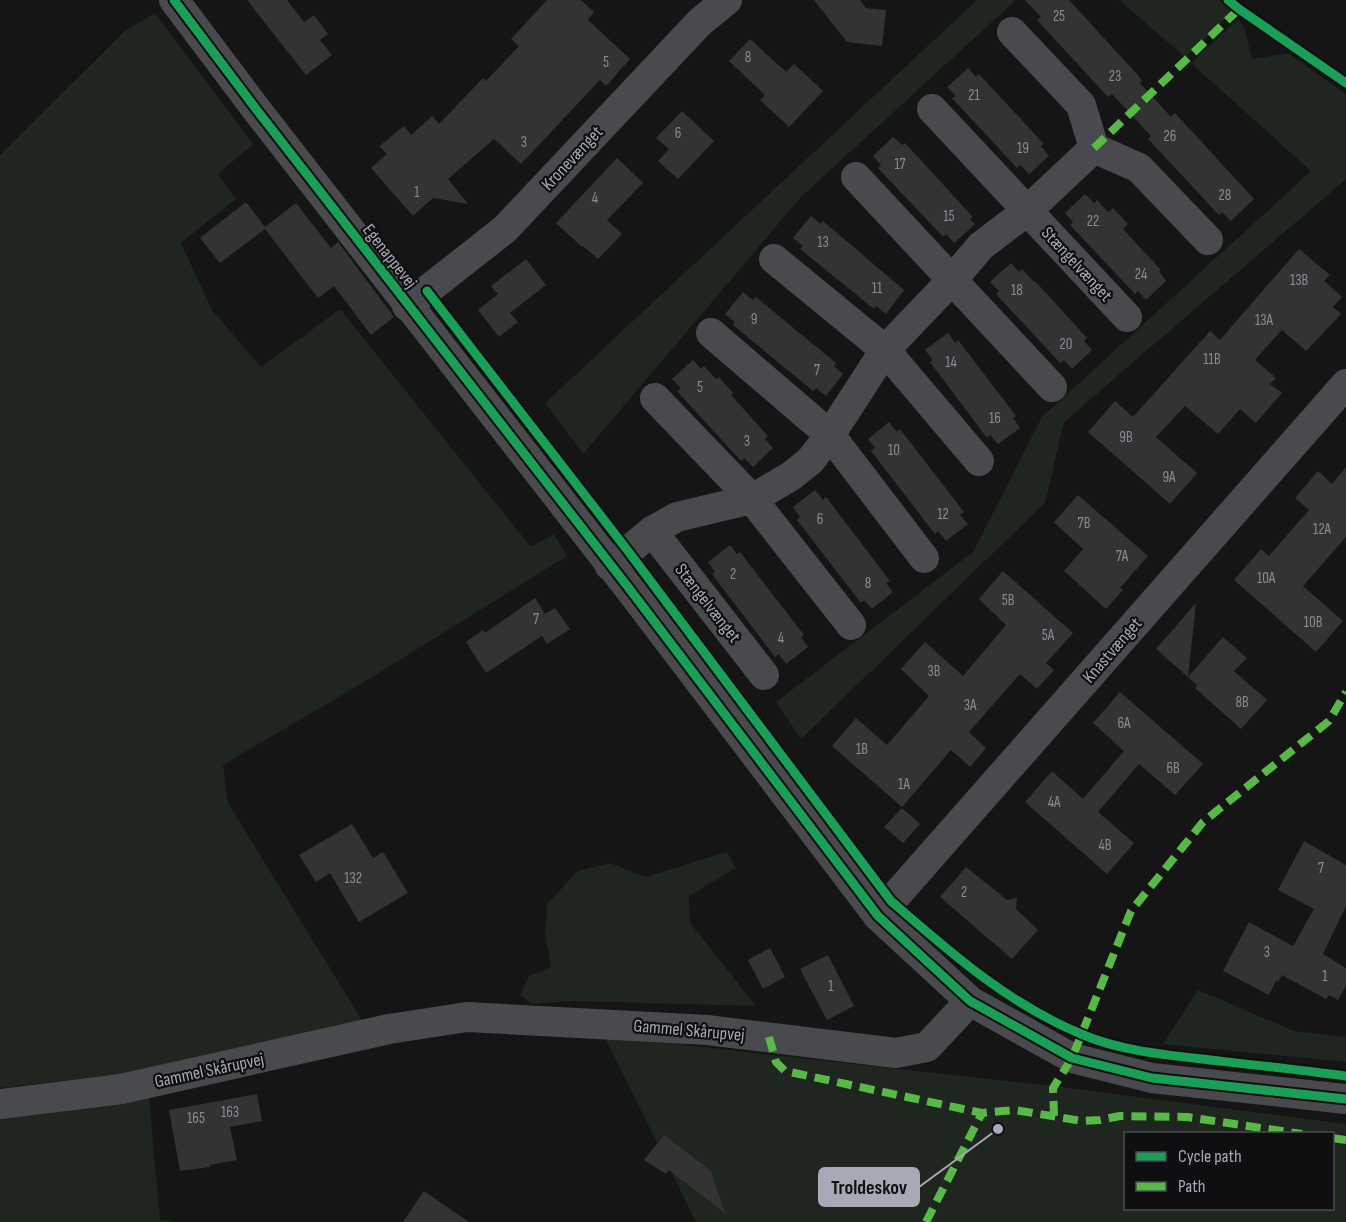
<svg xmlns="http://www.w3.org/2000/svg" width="1346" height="1222" font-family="'Sofia Sans Condensed',sans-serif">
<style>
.green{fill:#1f251f;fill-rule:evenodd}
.building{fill:#333334}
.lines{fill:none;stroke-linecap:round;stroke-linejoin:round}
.minor{stroke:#494a4e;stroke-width:30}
.quiet{stroke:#58b947;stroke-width:8;stroke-dasharray:15 8;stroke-linecap:butt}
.cycleway-casing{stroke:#0f0f11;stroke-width:13}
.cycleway{stroke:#1a9f57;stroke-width:9}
.labels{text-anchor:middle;stroke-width:4.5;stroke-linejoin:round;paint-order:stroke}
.number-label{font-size:15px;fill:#888c96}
.street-label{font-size:18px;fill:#a5aab6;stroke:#0f0f11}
.leader{fill:none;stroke:#a5aab6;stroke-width:2}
.callout-dot{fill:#a5aab6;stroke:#0f0f11;stroke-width:2}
.callout{fill:#a5aab6;stroke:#a5aab6;stroke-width:2}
.callout-label{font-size:20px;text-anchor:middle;font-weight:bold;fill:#111}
</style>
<rect width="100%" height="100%" fill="#151515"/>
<g class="green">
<path d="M977 0H1016L801 197 583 454 545 403Z"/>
<path d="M1119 0H1219L1232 12 1185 57Z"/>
<path d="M155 13 253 144 218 174 236 199 181 243 212 310 261 367 340 309 531 547 554 534 567 556 364 682 223 765 228 803 365 1025 146 1071 0 1088V155L125 31Z"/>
<path d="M1238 19 1244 27 1252 59 1288 53 1346 94V179L1064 422 1045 503 801 739 776 702 973 552 1042 417 1311 171 1191 63Z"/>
<path d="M727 852 736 868 689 896 690 923 756 1006 572 1001 532 1004 520 995 529 976 551 967 545 934 547 904 578 871 610 863 645 877Z"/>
<path d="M1198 990 1294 1031 1346 1037V1062L1163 1044Z"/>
<path d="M604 1036 1061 1087 1346 1124V1222H696ZM1126 1134H1332V1208H1126Z"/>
<path d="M149 1097 160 1220 177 1222H0V1116Z"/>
</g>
<g class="building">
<path d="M247 0H287L304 22 314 15 328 34 320 40 332 55 306 75Z"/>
<path d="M547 0H581L594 12 588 20 630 59 606 86 600 80 521 164 494 139 448 179 468 204 433 198 413 216 371 168 387 154 380 147 381 145 404 126 411 135 432 116 439 124 483 78 486 81 519 46 511 39Z"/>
<path d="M814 0H860L866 8 886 10 882 46 847 42Z"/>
<path d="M1025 0H1069L1135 72 1142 81 1140 83 1171 117 1175 113 1254 199 1231 221 1222 212 1219 215 1148 139 1151 136 1112 94 1108 97 1037 20 1041 17Z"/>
<path d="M750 39 786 72 794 64 823 91 789 127 760 100 765 95 729 61Z"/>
<path d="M968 68 976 77 979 74 1044 144 1041 146 1049 156 1029 174 1020 165 1017 168 952 98 956 96 947 87Z"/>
<path d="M682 111 714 141 678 179 658 161 669 149 656 138Z"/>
<path d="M893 137 902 145 905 143 973 217 970 219 975 224 954 243 946 234 943 237 878 168 881 165 873 156Z"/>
<path d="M617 158 643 183 607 220 622 234 598 259 583 246 582 247 556 223Z"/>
<path d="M1085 194 1094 203 1097 200 1108 212 1113 208 1128 224 1123 229 1161 270 1159 272 1166 281 1146 300 1138 291 1135 294 1070 225 1073 222 1065 213Z"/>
<path d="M246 202 265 227 296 203 331 248 338 242 394 317 371 335 334 286 318 298 265 229 220 263 200 238Z"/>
<path d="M811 216 821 224 823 221 904 290 886 314 876 306 874 309 800 249 803 246 793 238Z"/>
<path d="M1299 249 1330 275 1324 281 1342 297 1333 307 1341 314 1306 351 1282 330 1255 360 1276 378 1270 384 1282 393 1256 423 1240 409 1218 434 1185 406 1156 437 1197 473 1170 504 1088 432 1115 401 1133 417 1210 331 1220 340Z"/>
<path d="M526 259 546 285 510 313 518 322 499 337 478 310 498 294 491 286Z"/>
<path d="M1011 263 1019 272 1022 269 1034 282 1035 281 1087 338 1084 341 1092 350 1072 369 1064 360 1060 363 996 294 999 291 990 282Z"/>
<path d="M743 292 753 300 756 297 836 363 834 366 843 374 826 396 816 388 813 391 733 325 735 322 725 314Z"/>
<path d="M948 333 955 343 958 340 1016 416 1013 418 1020 428 998 444 990 435 987 438 930 362 933 360 925 350Z"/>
<path d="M693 360 701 369 704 366 716 379 719 377 733 393 731 395 768 436 765 439 773 448 753 467 744 458 741 461 677 391 681 388 672 379Z"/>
<path d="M889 422 897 432 900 429 964 512 960 515 968 524 946 541 938 531 935 534 871 451 875 448 868 439Z"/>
<path d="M1346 467V537L1303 586 1343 621 1316 652 1234 580 1261 549 1269 556 1309 510 1295 498 1318 471 1332 484Z"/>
<path d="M815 490 823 500 826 497 890 581 886 583 893 592 872 609 864 600 861 603 797 520 800 517 793 507Z"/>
<path d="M1078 495 1148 556 1120 588 1123 590 1106 609 1064 571 1083 549 1054 522Z"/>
<path d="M730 545 737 554 740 552 804 635 801 637 808 647 786 664 779 654 775 657 712 574 715 572 708 562Z"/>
<path d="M1003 571 1073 633 1046 663 1054 670 1037 689 1020 674 969 732 986 748 970 767 951 750 902 807 832 746 856 718 887 745 929 696 901 669 925 642 963 676 1006 625 979 599Z"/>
<path d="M535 598 545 614 555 608 570 629 547 644 542 636 486 673 466 642 483 630 485 633Z"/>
<path d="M1196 603 1188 677 1156 649Z"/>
<path d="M1223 637 1247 658 1234 671 1267 700 1241 729 1195 688 1197 685 1188 677Z"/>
<path d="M1120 692 1203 764 1175 795 1139 764 1098 812 1134 843 1107 874 1025 802 1052 771 1083 799 1124 751 1093 723Z"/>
<path d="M902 808 920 824 903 843 884 827Z"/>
<path d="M352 824 373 858 383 852 408 893 359 922 330 873 316 882 299 855Z"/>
<path d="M1304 841 1346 865V906L1323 954 1346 968V986L1338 1000 1329 995 1326 999 1282 975 1278 982 1276 981 1269 995 1223 971 1249 922 1293 946 1314 909 1278 890Z"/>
<path d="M966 867 1007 900 1017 898 1016 909 1038 930 1012 959 940 897Z"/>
<path d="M770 948 785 977 763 989 748 960Z"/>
<path d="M828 955 854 1006 827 1020 800 969Z"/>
<path d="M257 1094 262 1121 230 1127 237 1160 210 1165V1167L180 1171 169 1110Z"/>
<path d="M664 1135 711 1171 725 1213 669 1170 666 1174 644 1160Z"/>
<path d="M424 1191 469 1222H403Z"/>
</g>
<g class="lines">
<g class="minor">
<path d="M174 0 256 109 628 587 878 916 970 1001 1072 1058 1152 1078 1346 1099"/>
<path d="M1012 32 1081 105 1094 148 1139 168 1208 240"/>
<path d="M932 109 1127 317"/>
<path d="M856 177 1052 387"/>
<path d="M774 259 885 350 979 461"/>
<path d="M407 306 505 229 700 22 727 0"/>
<path d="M711 333 830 435 924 558"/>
<path d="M655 398 752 499 851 625"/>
<path d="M652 531 764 675"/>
<path d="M610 566 652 531 677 517 752 499 791 476 810 461 830 435 885 350 952 280 981 246 1027 211 1094 148"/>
<path d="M878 916 1346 384"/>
<path d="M0 1104 121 1089 389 1029 467 1017 707 1030 896 1053 927 1047 970 1001"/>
</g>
<g class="quiet">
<path d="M1094 148 1239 9"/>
<path d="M769 1037 776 1062 785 1071 982 1113 1015 1110 1082 1121 1100 1120 1120 1116 1187 1117 1302 1134"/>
<path d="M1054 1116 1053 1088 1072 1058 1131 911 1203 822 1329 721 1346 692"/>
<path d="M1332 1138 1346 1140"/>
<path d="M926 1222 982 1113"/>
</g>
<defs>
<g id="cycleway">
<path d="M174 0 256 109 628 587 878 916 970 1001 1072 1058 1152 1078 1346 1099"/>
<path d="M1228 0 1239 9 1346 83"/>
<path d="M427 291 628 551 891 901C951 953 1007 1003 1081 1034 1120 1051 1167 1055 1210 1060 1255 1065 1301 1070 1346 1076"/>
</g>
</defs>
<use href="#cycleway" class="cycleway-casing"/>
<use href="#cycleway" class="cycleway"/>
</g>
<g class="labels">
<g class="number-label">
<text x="1059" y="21">25</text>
<text x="748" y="62">8</text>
<text x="606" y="67">5</text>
<text x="1115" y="81">23</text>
<text x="974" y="100">21</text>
<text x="678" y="138">6</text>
<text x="1170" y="141">26</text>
<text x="524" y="147">3</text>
<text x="1023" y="153">19</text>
<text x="900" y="169">17</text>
<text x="417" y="197">1</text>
<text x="1225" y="200">28</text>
<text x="595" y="203">4</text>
<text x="949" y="221">15</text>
<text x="1093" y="226">22</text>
<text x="823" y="247">13</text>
<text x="1141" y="279">24</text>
<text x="1299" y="285">13B</text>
<text x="877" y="293">11</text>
<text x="1017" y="295">18</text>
<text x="754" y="324">9</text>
<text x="1264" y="325">13A</text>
<text x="1066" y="349">20</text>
<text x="1212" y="364">11B</text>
<text x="951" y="367">14</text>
<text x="817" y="375">7</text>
<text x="700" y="392">5</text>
<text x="995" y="423">16</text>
<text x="1126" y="442">9B</text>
<text x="747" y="446">3</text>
<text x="894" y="455">10</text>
<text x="1169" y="482">9A</text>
<text x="943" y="519">12</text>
<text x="820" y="524">6</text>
<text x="1084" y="528">7B</text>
<text x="1322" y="534">12A</text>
<text x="1122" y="561">7A</text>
<text x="733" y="579">2</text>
<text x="1266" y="583">10A</text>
<text x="868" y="588">8</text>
<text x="1008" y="605">5B</text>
<text x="536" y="624">7</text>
<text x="1313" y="627">10B</text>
<text x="1048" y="640">5A</text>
<text x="781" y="643">4</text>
<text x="934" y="676">3B</text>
<text x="1242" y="707">8B</text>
<text x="970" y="710">3A</text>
<text x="1124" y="728">6A</text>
<text x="862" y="754">1B</text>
<text x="1173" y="773">6B</text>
<text x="904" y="789">1A</text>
<text x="1054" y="807">4A</text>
<text x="1105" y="850">4B</text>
<text x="1321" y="873">7</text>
<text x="353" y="883">132</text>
<text x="964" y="897">2</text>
<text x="1267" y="957">3</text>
<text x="1325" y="981">1</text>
<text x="831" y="991">1</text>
<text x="230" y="1117">163</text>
<text x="196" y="1123">165</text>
</g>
<g class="street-label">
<text transform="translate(572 158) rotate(-47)" y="6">Kronevænget</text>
<text transform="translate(390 256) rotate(52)" y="6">Egenappevej</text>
<text transform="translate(1077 264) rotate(47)" y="6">Stængelvænget</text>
<text transform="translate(708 603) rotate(52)" y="6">Stængelvænget</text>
<text transform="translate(1112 650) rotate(-49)" y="6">Knastvænget</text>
<text transform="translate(689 1030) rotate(5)" y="6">Gammel Skårupvej</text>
<text transform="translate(209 1070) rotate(-12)" y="6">Gammel Skårupvej</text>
</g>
</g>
<path class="leader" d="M998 1129L919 1187"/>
<circle class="callout-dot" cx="998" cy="1129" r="6"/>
<rect class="callout" x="819" y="1168" width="100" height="38" rx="6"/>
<g class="callout-label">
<text x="869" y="1194">Troldeskov</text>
</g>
<rect x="1124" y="1132" width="210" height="78" fill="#0f0f11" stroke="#4b4d53" stroke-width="1.5"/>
<rect x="1136" y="1152" width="30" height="9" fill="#1a9f57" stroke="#4b4d53" stroke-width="1.5"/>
<text x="1178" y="1162" font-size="18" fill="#a5aab6">Cycle path</text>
<rect x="1136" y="1182" width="30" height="9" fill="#58b947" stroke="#4b4d53" stroke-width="1.5"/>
<text x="1178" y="1192" font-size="18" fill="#a5aab6">Path</text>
</svg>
